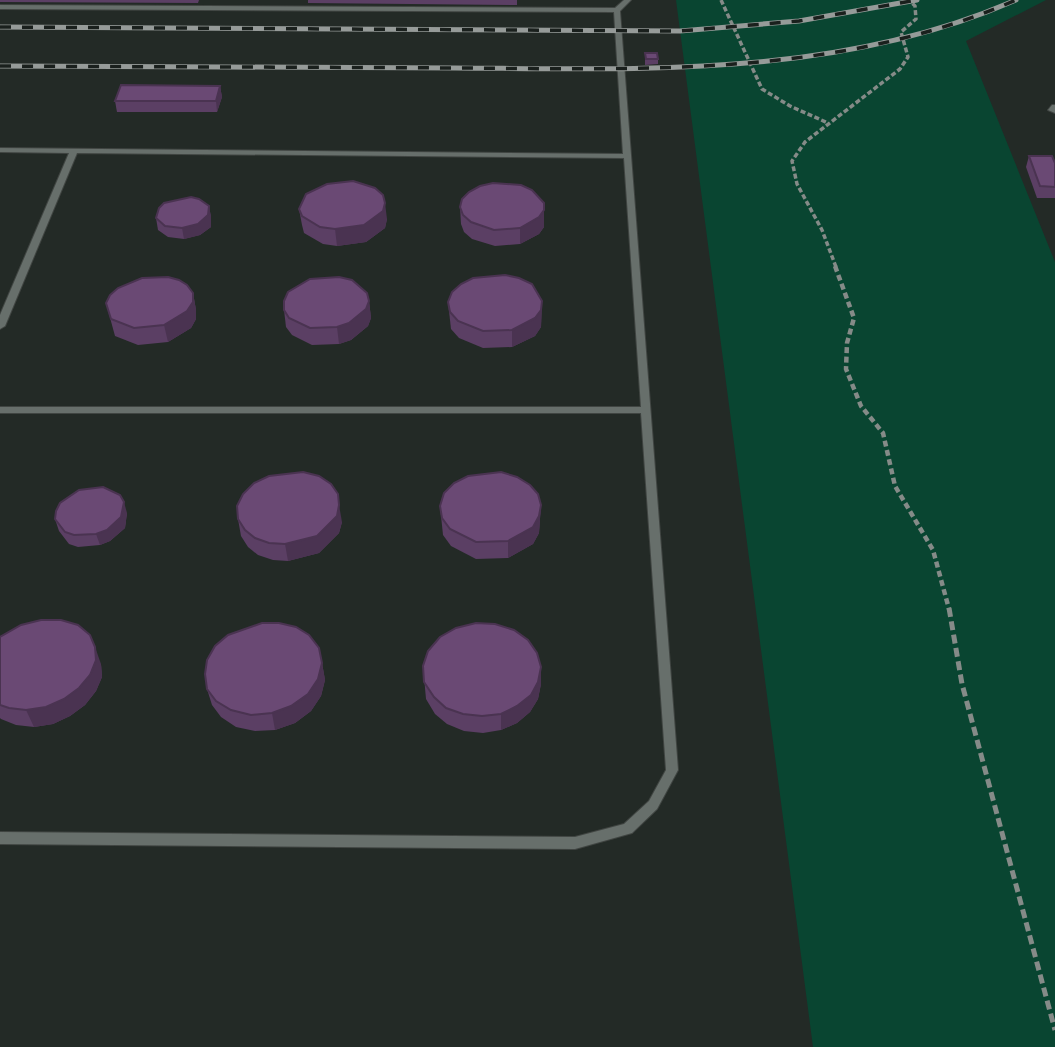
<svg xmlns="http://www.w3.org/2000/svg" width="1055" height="1047" font-family="'Sofia Sans Condensed',sans-serif">
<style>
.green{fill:#094531}
.lines{fill:none;stroke-linecap:round;stroke-linejoin:round}
.service-casing{stroke:#404542;stroke-width:2}
.path-far2{stroke:#858b88;stroke-width:3.5;stroke-dasharray:5 2.5;stroke-linecap:butt}
.path-far1{stroke:#858b88;stroke-width:4.5;stroke-dasharray:6 3.5;stroke-linecap:butt}
.path{stroke:#858b88;stroke-width:5;stroke-dasharray:9 4.5;stroke-linecap:butt}
.service{fill:#676f6b;fill-rule:evenodd}
.rail-casing{stroke:#969b99;stroke-width:5}
.rail{stroke:#1a201d;stroke-width:3.5;stroke-dasharray:11;stroke-linecap:butt}
.wall{fill:#5b3f64}
.shaded-wall{fill:#4a3351}
.building{fill:#6a4974;stroke:#4a3351;stroke-width:2}
</style>
<rect width="100%" height="100%" fill="#232a26"/>
<path class="green" d="M676 0H1046L966 41 1055 262V1047H813Z"/>
<g class="lines">
<defs>
<g id="service">
<path d="M624 0H631L620 11 678 770 657 809 632 833 575 849 0 844V832L575 837 624 824 649 801 666 770 641 413H0V407H641L624 158 77 153 5 326 0 329V315L69 153 0 152V148L623 154 614 12 0 9V5L615 8Z"/>
<path d="M1052 105H1055V113L1048 110Z"/>
</g>
</defs>
<use href="#service" class="service-casing"/>
<g class="path-far2">
<path d="M721 0 762 89 790 106 828 123"/>
<path d="M836 267 822 230 797 184 792 161 805 142 900 69 908 57 901 32 916 19 915 6 909 0"/>
</g>
<path class="path-far1" d="M835 266 854 318 847 343 846 369 861 406 883 433 895 486 933 550 949 609"/>
<path class="path" d="M949 608 962 684 1055 1030"/>
<use href="#service" class="service"/>
<defs>
<g id="rail">
<path d="M0 27 680 31 799 21 917 0"/>
<path d="M0 66C152 67 303 67 455 68 645 69 838 78 1016 0"/>
</g>
</defs>
<use href="#rail" class="rail-casing"/>
<use href="#rail" class="rail"/>
</g>
<g class="wall">
<path d="M0 0H199L198 3 0 2Z"/>
<path d="M308 0H517V5L308 3Z"/>
<path d="M645 53 658 59V64L645 65Z"/>
<path d="M220 86 222 97 217 112H117L115 101Z"/>
<path d="M1029 156 1055 163V198H1037L1026 167Z"/>
<path d="M209 206 211 217V227L200 235 184 239 168 237 158 230 156 218Z"/>
<path d="M460 207 544 227 539 234 520 244 495 246 472 239 464 232 461 224Z"/>
<path d="M299 209 387 219 385 228 366 242 337 246 323 244 304 233 302 225Z"/>
<path d="M193 293 196 310V319L191 328 168 342 138 345 115 336 106 303Z"/>
<path d="M369 301 371 318 368 326 351 340 339 344 312 345 292 335 286 327 284 310Z"/>
<path d="M542 301 541 327 535 336 512 347 483 348 459 338 451 329 448 302Z"/>
<path d="M541 505 539 533 533 544 508 558 476 559 451 546 443 535 440 506Z"/>
<path d="M127 513 125 528 110 541 100 545 78 547 69 544 59 531 55 519Z"/>
<path d="M238 519 342 522 339 533 319 553 288 561 273 560 258 555 248 547 241 536Z"/>
<path d="M0 637 101 664 102 677 96 691 85 705 70 716 53 724 34 727 16 725 1 719 0 718Z"/>
<path d="M322 663 325 680 321 696 311 711 295 723 275 730 255 731 236 727 221 717 212 705 207 689Z"/>
<path d="M423 666 541 667V684L538 699 530 712 517 723 501 730 483 733 464 731 447 724 435 714 426 699Z"/>
</g>
<g class="shaded-wall">
<path d="M220 86 222 97 217 112 216 101Z"/>
<path d="M385 203 387 219 385 228 366 242 337 246 335 229Z"/>
<path d="M209 206 211 217V227L200 235 184 239 182 228Z"/>
<path d="M544 210V227L539 234 520 244V228Z"/>
<path d="M193 293 196 310V319L191 328 168 342 164 325Z"/>
<path d="M369 301 371 318 368 326 351 340 339 344 337 327Z"/>
<path d="M542 301 541 327 535 336 512 347V330Z"/>
<path d="M124 502 127 513 125 528 110 541 100 545 96 534Z"/>
<path d="M339 505 342 522 339 533 319 553 288 561 285 544Z"/>
<path d="M541 505 539 533 533 544 508 558V541Z"/>
<path d="M95 647 101 664 102 677 96 691 85 705 70 716 53 724 34 727 26 710Z"/>
<path d="M322 663 325 680 321 696 311 711 295 723 275 730 272 713Z"/>
<path d="M541 667V684L538 699 530 712 517 723 501 730V714Z"/>
</g>
<g class="building">
<path d="M645 53H657L658 59H646Z"/>
<path d="M121 85 220 86 216 101H115Z"/>
<path d="M1029 156H1052L1055 163V187L1040 186Z"/>
<path d="M353 181 375 188 383 195 385 203 383 211 364 225 335 229 320 227 302 216 299 209 306 194 327 184Z"/>
<path d="M493 183 521 185 532 190 544 203V210L539 217 520 228 494 230 471 222 463 215 460 207 462 199 469 192 480 186Z"/>
<path d="M191 197 199 199 209 206 208 215 198 224 182 228 165 226 156 218 159 208 164 203Z"/>
<path d="M505 275 519 278 532 284 542 301 541 310 535 318 512 330 483 331 458 321 450 312 448 302 452 292 461 284 473 278Z"/>
<path d="M168 277 179 280 187 285 193 293V302L187 311 164 325 134 328 111 319 106 303 110 295 118 288 142 278Z"/>
<path d="M339 277 352 280 367 293 369 301 366 309 349 323 337 327 310 328 289 318 284 310V301L288 292 310 279Z"/>
<path d="M303 472 319 476 331 484 338 494 339 505 337 516 317 536 285 544 269 543 255 538 245 530 238 519 237 506 243 494 254 483 269 476Z"/>
<path d="M501 472 517 477 530 485 538 494 541 505 539 516 533 527 508 541 476 542 450 529 442 518 440 506 444 493 454 483 468 476Z"/>
<path d="M103 487 120 495 124 502 121 517 107 530 96 534 74 535 65 532 55 519 56 511 60 503 79 490Z"/>
<path d="M41 620H61L78 625 90 635 95 647 96 660 90 675 79 688 64 699 46 707 26 710 9 708 0 705V637L21 625Z"/>
<path d="M262 623H279L296 627 309 635 319 648 322 663 318 679 308 694 291 706 272 713 251 715 231 710 216 701 207 689 205 674 207 660 215 646 228 635Z"/>
<path d="M476 623 495 624 514 630 528 640 537 653 541 667 538 682 531 695 517 706 501 714 482 716 463 714 446 708 434 697 424 682 423 666 428 651 440 637 456 628Z"/>
</g>
</svg>
